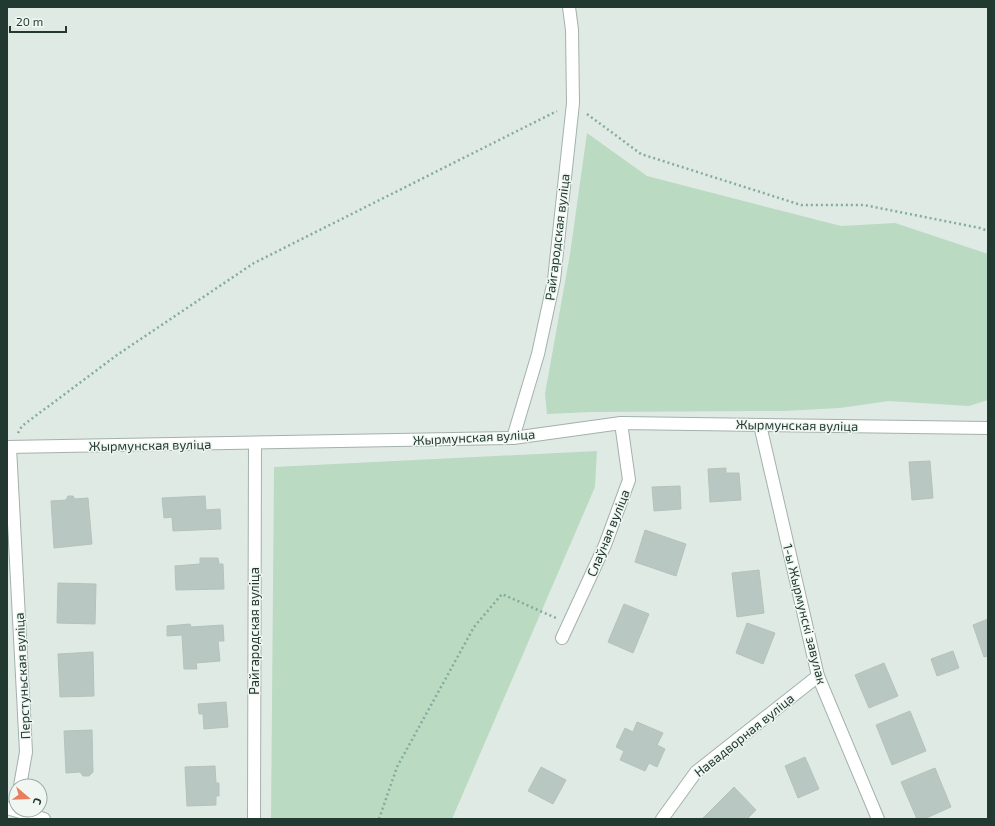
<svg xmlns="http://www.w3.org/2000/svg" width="995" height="826" font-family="'Exo 2',sans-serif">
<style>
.green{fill:#badac2}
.building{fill:#b8c7c1;stroke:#b3c3bc}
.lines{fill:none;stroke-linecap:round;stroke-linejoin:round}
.street-casing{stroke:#a3b1ac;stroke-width:14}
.path{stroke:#82ac9e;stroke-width:2.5;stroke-dasharray:2 3;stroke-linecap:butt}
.street{stroke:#fff;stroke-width:12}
.labels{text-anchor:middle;stroke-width:3;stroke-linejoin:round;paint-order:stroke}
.street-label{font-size:13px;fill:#223932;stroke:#f0f7f3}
</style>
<rect width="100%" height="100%" fill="#e0eae5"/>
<g class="green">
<path d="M587 133 647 176 841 226 895 223 988 254V400L969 406 889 401 840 408 784 411 592 412 547 414 545 394 570 254Z"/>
<path d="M597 451 595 487 452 819H271L274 467Z"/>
</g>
<g class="building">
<path d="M930 461 933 498 912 500 909 462Z"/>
<path d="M726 468V473H739L741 500 710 502 708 469Z"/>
<path d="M680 486 681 509 654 511 652 487Z"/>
<path d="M68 496H73L75 499 88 498 92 544 54 548 51 501 66 500Z"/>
<path d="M205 496 206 510 220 509 221 529 173 531 172 517 164 518 162 498Z"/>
<path d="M645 530 686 544 676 576 635 562Z"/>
<path d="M200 558H218L219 564H223L224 589 176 590 175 566 200 564Z"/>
<path d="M759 570 764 613 737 617 732 573Z"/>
<path d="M58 583 96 584 95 624 57 623Z"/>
<path d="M624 604 649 614 633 653 608 642Z"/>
<path d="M988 619V656L984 657 973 625Z"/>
<path d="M747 623 775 633 763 664 736 653Z"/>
<path d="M190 624 191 627 223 625 224 641H218L220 661 196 663 197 669H184L182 635 167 636V626Z"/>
<path d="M953 651 959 668 937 676 931 659Z"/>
<path d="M93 652 94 696 60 697 58 654Z"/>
<path d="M884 663 898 696 869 708 855 675Z"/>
<path d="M226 702 228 727 204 729 203 714H199L198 704Z"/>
<path d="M910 711 926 751 892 765 876 725Z"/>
<path d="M637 722 663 733 657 745 665 749 657 767 649 763 645 771 620 760 624 751 616 747 625 728 633 732Z"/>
<path d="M92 730 93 772 89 776H83L80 772 66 773 64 731Z"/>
<path d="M805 757 819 789 798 798 785 766Z"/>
<path d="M215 766 216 783H219V796H216V805L187 806 185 767Z"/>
<path d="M541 767 566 780 553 804 528 791Z"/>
<path d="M935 768 951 807 924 819H917L901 782Z"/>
<path d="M734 787 756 810 747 819H702Z"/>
</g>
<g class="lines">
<defs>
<g id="street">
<path d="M760 425 818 676 878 819"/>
<path d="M513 438 538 354 554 280 573 103 572 30 569 7"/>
<path d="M7 447 513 438 621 423 988 428"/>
<path d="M10 447 26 752 20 786"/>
<path d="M562 638 605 545 629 480 621 423"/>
<path d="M7 808 44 819"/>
<path d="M254 819 255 443"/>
<path d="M662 819 696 772 818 676"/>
</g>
</defs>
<use href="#street" class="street-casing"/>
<g class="path">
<path d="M587 114 641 154 801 205H864L980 228 988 231"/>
<path d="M18 433 22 426 117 355 254 263 557 111"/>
<path d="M379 819 397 767 474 627 502 594 556 618"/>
</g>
<use href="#street" class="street"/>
</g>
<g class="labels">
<g class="street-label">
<text transform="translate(557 237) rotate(-83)" y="5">Райгародская вуліца</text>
<text transform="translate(797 425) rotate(1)" y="5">Жырмунская вуліца</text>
<text transform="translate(474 437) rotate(-3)" y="5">Жырмунская вуліца</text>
<text transform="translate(150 445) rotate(-1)" y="5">Жырмунская вуліца</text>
<text transform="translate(608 533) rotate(-68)" y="5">Слаўная вуліца</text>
<text transform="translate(805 614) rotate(76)" y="5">1-ы Жырмунскі завулак</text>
<text transform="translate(254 631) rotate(-90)" y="5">Райгародская вуліца</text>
<text transform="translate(22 676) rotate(-93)" y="5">Перстуньская вуліца</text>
<text transform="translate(744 735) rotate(-39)" y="5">Навадворная вуліца</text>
</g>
</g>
<rect width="995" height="826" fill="none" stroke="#223932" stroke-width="16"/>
<g transform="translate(28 798) rotate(109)"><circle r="19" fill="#f0f7f3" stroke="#9eaba6"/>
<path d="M0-3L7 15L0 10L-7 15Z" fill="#ea7d5e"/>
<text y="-6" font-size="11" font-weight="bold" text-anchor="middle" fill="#223932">С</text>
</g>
<path d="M10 26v6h56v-6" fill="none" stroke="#223932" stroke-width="2"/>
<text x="16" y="26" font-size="12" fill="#223932" stroke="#f0f7f3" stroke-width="3" paint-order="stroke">20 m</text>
</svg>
